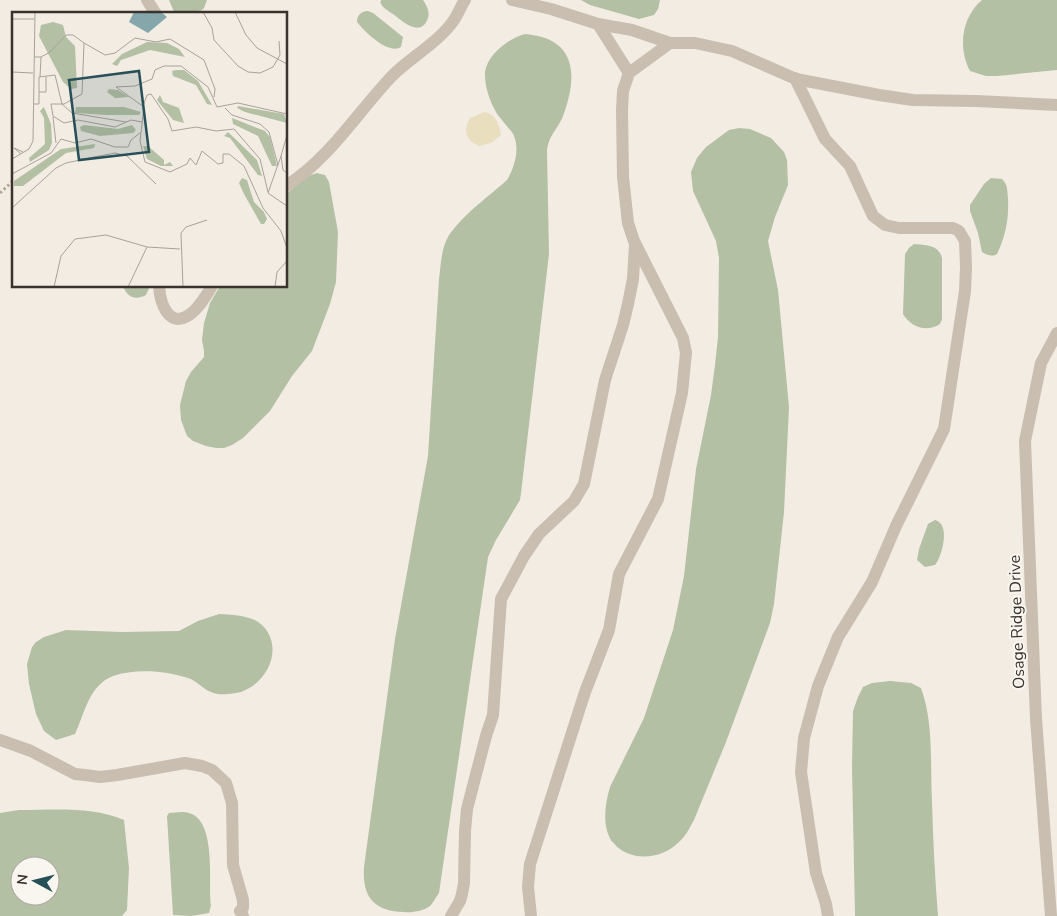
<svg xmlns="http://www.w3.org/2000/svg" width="1057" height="916" font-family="'Nunito Sans',sans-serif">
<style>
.green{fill:#b4c0a4;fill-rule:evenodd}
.sand{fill:#e9debe}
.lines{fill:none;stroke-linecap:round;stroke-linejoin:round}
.path{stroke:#b5a89a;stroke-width:3;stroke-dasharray:2.5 2.5;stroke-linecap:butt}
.minor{stroke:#c9beb0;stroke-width:12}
.labels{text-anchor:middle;stroke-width:4;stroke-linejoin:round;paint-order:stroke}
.street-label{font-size:16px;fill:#39322d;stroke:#f9f6ef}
.inset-road{fill:none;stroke:#a8a29a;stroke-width:1}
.view{fill:#264f57;fill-opacity:0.15;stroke:#264f57;stroke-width:2.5}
.inset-edge{fill:none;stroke:#39322d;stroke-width:2.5}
</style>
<rect width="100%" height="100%" fill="#f2ece3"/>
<g class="green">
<path d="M169 0H207L204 8 202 10 184 14H175Z"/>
<path d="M381 0H423C427 6 430 12 428 18 421 38 403 22 393 14 390 12 383 8 381 4 380 3 381 1 381 0Z"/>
<path d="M581 0H660L658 9 654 15 639 19 590 5Z"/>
<path d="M982 0H1057V70L997 76H986L970 71C958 48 961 18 982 0Z"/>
<path d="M368 11 373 13 403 37 401 47C388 55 365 32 357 22 357 15 361 11 368 11Z"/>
<path d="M525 34C577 38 578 76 563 116 557 131 549 134 547 151L549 254 521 493 520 500 496 540 488 557 439 893C436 897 433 903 430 906 424 911 411 913 404 912 374 911 362 897 364 867L395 639 428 456 439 279C441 265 441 249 448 237 461 216 488 197 507 180 514 168 520 151 514 136 513 132 500 119 496 112 490 101 485 88 485 75 485 56 509 38 525 34Z"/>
<path d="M739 128 750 129 771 138 784 152 787 160 788 185 775 217 768 241 778 290 789 407 784 512 774 604 770 623 726 742 694 820C690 827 686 836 679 842 662 859 634 862 616 846 616 845 611 841 611 840 602 825 605 804 610 787L644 718 673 630 684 576 696 469 711 395 715 365 718 337 719 258 716 241 693 191 691 172 697 158 706 147 729 130Z"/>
<path d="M317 173 325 175 329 182 338 232 336 282 330 304 312 351 292 376 270 411 243 438 232 445 224 448H216L206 446 193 441 187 436 181 420 180 405 186 381 191 372 204 357V351L202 340 204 323 210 303 220 286H286V194L308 176Z"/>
<path d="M991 178 1002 179C1008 185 1007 190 1008 198 1009 218 1006 235 997 254 993 257 986 255 982 252L978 233 970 211V205L984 184Z"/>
<path d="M914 244C926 245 939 245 942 258V319L940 324C926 333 911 327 903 314L905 254 909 248Z"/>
<path d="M123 286H150L146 295C135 301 127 297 123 286Z"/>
<path d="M935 520C951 524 942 556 935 565L925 567 917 560 919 549 928 524Z"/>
<path d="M219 614C233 615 251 615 262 625 285 648 267 683 241 692 233 694 218 696 211 692 203 689 197 681 188 678 166 671 136 668 113 676 89 685 85 713 75 734L56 740 44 731 36 714 29 684 27 664 32 647 36 642 44 637 66 630 122 632 179 631 198 621Z"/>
<path d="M890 681 911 683 921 688C934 723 930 765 932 802 933 840 935 878 938 916H855L852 766 853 711 858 697 863 687 872 683Z"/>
<path d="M19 810C54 810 92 806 124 820L129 868 127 910 122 916H0V813ZM20 866H50V896H20Z"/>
<path d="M169 813C175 813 183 811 189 813 217 821 208 882 211 905L209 913 191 916 173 915 167 816Z"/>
</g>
<path class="sand" d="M484 112C496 114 499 124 501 135L491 143 479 146C465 139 463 131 470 118Z"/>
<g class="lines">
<path class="path" d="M0 193 14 180"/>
<g class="minor">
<path d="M147 0 156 14"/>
<path d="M512 0 551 9 598 24 632 30 670 43H695L732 51 796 79 879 95 913 100 976 101 1057 105"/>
<path d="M598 24 629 73"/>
<path d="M795 78 825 139 850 166 873 216 885 225 899 228H953L959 231 965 241 966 267 965 291 944 429 896 526 872 582 838 637 818 686 804 738 801 772 816 873 826 904 828 916"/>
<path d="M286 186C330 158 357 113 392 76 410 58 440 41 454 20 458 14 461 6 465 0"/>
<path d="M159 286C160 302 168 329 189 315 199 308 206 296 212 286"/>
<path d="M0 740 31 751 75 774 85 775 100 777 117 775 185 763 202 766 212 770 226 783 232 803 233 865 243 900V908L240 911 243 916"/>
<path d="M451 916 460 901 462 894 464 883 465 831 467 809 486 736 493 715 501 599 524 556 539 534 574 501 584 484 605 380 623 325 628 304 633 279 635 245"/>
<path d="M531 916 528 887 530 864 585 692 609 630 619 574 658 499 682 393 686 353 683 338 634 241 628 223 623 177 622 110 623 91 629 73 670 43"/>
<path d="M1051 916 1036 719 1025 441 1041 363 1057 333"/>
</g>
</g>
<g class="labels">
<g class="street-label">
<text transform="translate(1016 622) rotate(-92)" y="6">Osage Ridge Drive</text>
</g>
</g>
<g transform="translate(12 12)">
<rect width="275" height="275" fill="#f2ece3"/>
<path d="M41 10 51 13 54 25 63 34 65 76 59 77 51 70 27 24 29 13ZM135 30 155 31 167 37 173 45 138 38 109 48 105 54 100 52 110 42ZM164 58H172L186 69 200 93 195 92 184 73 161 64 160 59ZM97 77 106 78 117 85 103 86 95 80ZM148 83 151 90 167 96 172 111 161 108 145 88ZM226 94 272 102 275 111 233 100 225 96ZM32 95 39 112 40 131 37 138 18 150 17 146 33 132 32 106 28 99ZM64 95H112L129 100 127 103H94L63 101ZM220 106 253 119 258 125 265 154H260L246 124 221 112ZM72 113 106 117 120 113 124 118 121 121 88 124 69 119 68 115ZM216 120 245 148 250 164 246 163 218 126 212 124ZM83 132 82 136 54 141 11 174H2V169L49 137ZM131 134H136L152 148V153L158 150 161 154H149L135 147ZM230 166 235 168 242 190 252 200 255 207 252 212H249L232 182 227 171Z" fill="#b4c0a4"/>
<path d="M122 0H149L155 5 136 21 117 10Z" fill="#85a7ac"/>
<path class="inset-road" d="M191 0 200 16 202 28 226 54 236 60 248 61 261 55 268 43 267 29M223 0 234 23 245 36 275 52M0 7H22M22 45H29L28 65M29 45 38 40 54 23H61L72 31M0 60 21 61M27 80H34V65M22 92H27V65L43 63 50 92 60 101 114 110M131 94 135 83 139 82 156 107 160 119 184 115 204 119 222 117 248 147 256 180M213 96 220 103 248 112 257 120 266 153M275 102 226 91 205 95 196 75 169 54H152L143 58 140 67 123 74 104 75 132 95 128 129 133 150 158 160 175 152 178 146 184 153 190 139 206 152 211 151V142H217L232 154 251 196 269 219 275 236M41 105 44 131M130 110 119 108 103 115 66 108 52 111 41 104 39 92H52L70 82 72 31 93 43 103 41 123 26 144 30 158 27 192 48 203 77 202 85M275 123 269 144 271 158 275 161M9 142 2 136 11 140M269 144 256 181 275 194M0 147 17 137 21 129 23 0M0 162 39 141 49 127 63 131 79 127 103 135H116L119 128 128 121M0 196 44 156 54 151 82 145 103 141 115 144 144 172M42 275 49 244 63 227 94 223 135 235 168 237M116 275 135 235M171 275 169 221 174 215 195 208M263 275 265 260 275 249"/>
<path class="view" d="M127 59 137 140 67 148 57 68Z"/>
<rect width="275" height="275" class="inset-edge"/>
</g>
<g transform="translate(35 881) rotate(277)"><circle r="24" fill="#f9f6ef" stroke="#aca8a1"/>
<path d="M0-4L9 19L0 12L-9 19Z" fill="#264f57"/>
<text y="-8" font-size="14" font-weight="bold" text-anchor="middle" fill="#39322d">N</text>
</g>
</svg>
